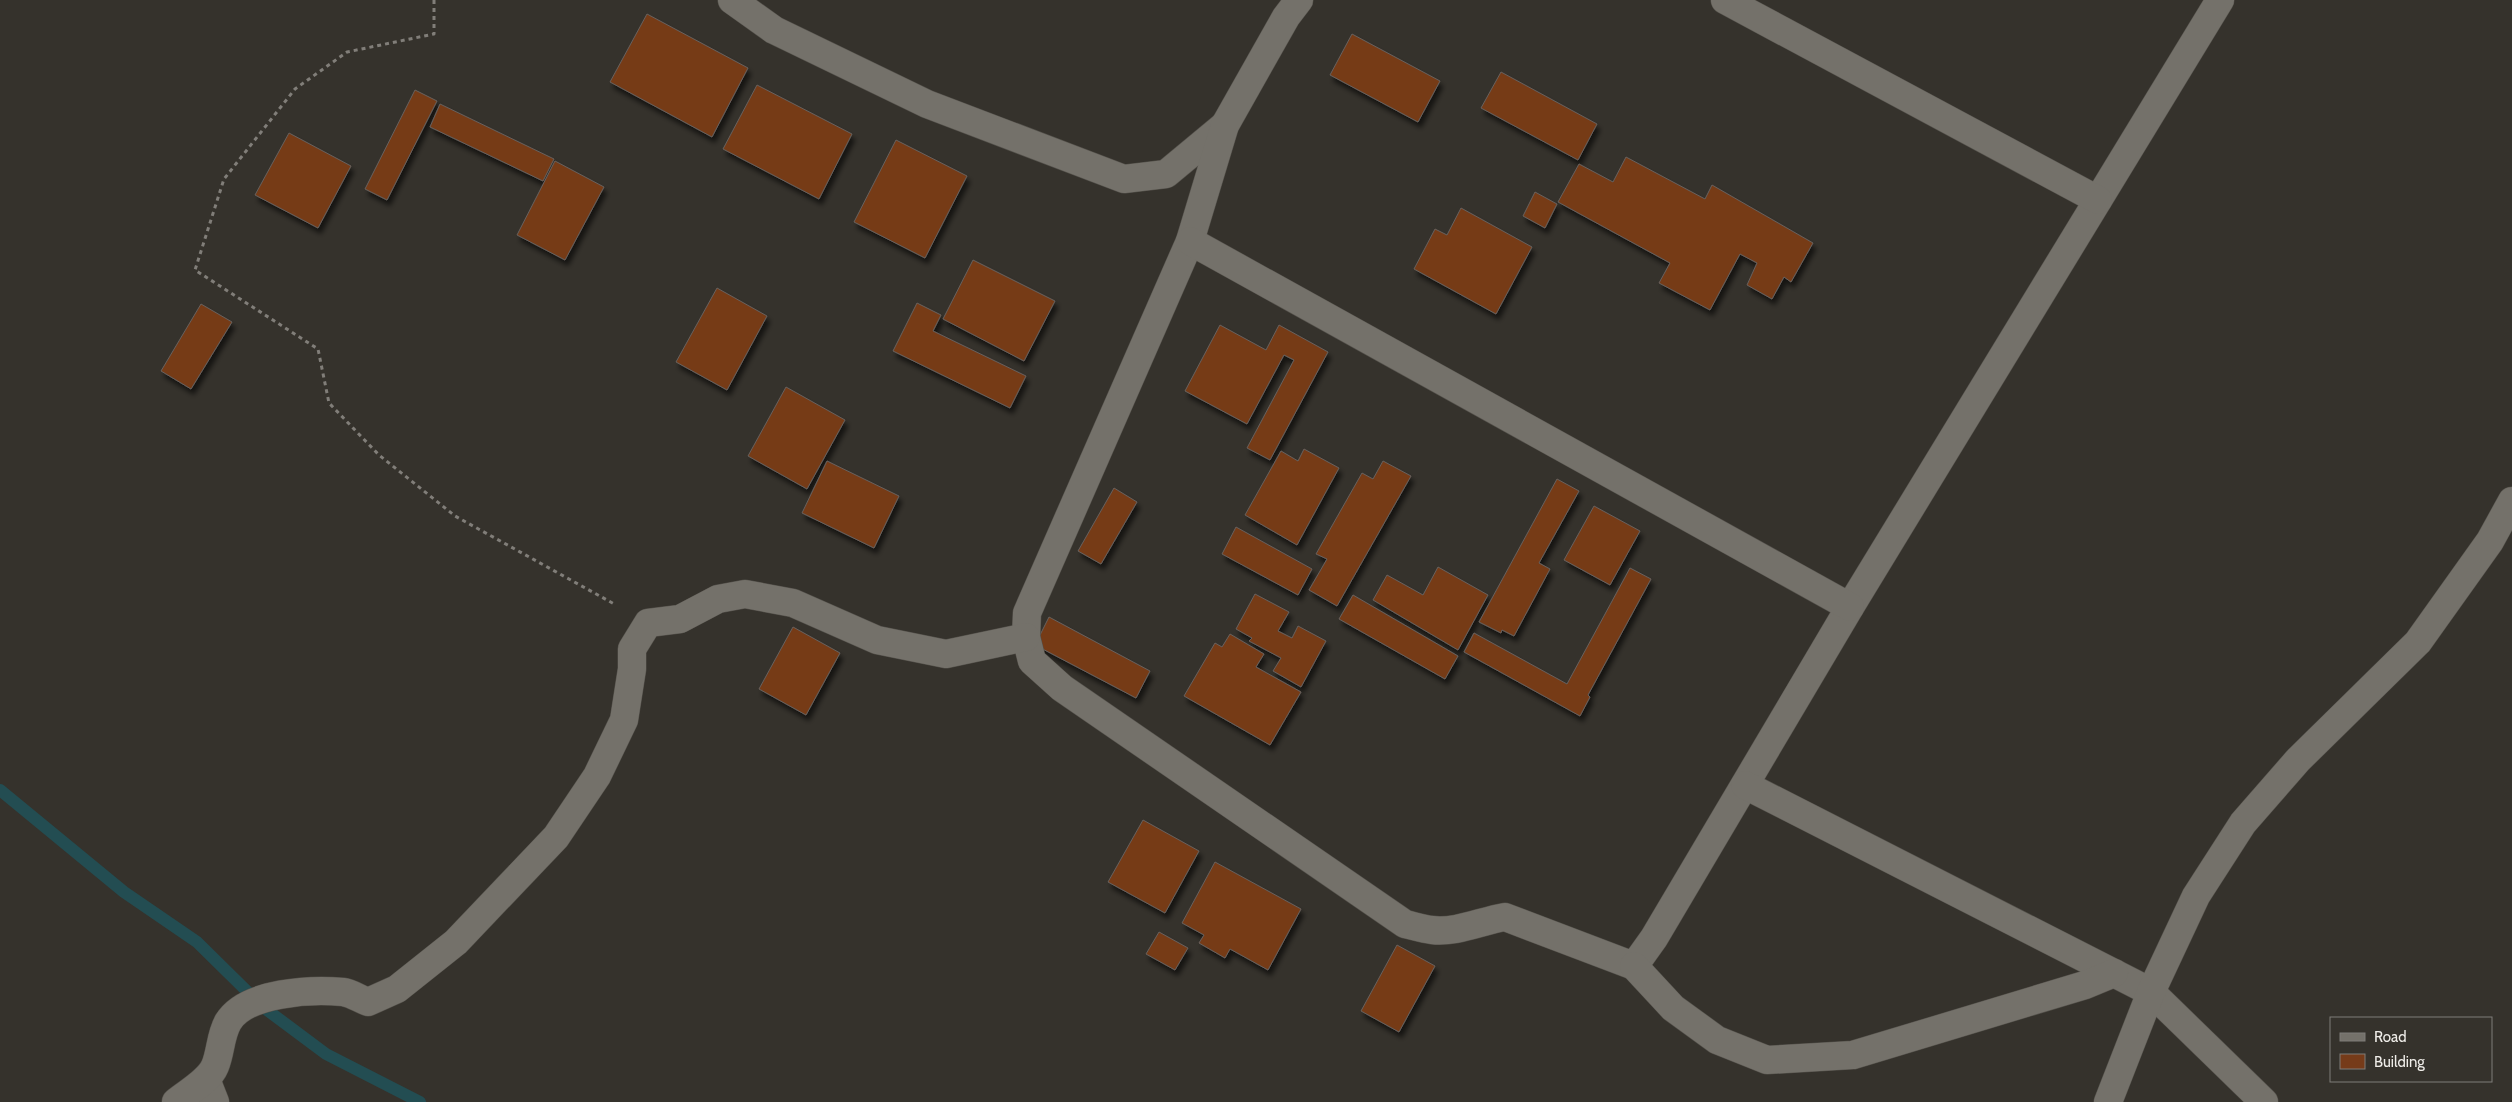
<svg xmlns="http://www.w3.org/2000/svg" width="2512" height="1102" font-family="Cabin,sans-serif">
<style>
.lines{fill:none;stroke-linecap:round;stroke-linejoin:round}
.stream{stroke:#234d52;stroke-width:12}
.building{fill:#763b19;stroke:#68615d;filter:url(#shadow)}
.minor-casing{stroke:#54514b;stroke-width:29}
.path{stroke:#817e79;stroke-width:3;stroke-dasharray:4 4;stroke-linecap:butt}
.minor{stroke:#74716a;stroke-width:28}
</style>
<defs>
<filter id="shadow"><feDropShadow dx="3" dy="5.5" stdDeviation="2.5" flood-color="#0009"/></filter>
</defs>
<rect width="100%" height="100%" fill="#35322c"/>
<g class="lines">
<path class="stream" d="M0 790 124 892 197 942 263 1007 326 1054 420 1102"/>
</g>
<g class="building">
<path d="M647 14 748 68 712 137 610 82Z"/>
<path d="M1352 34 1440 81 1418 122 1330 75Z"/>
<path d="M1501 72 1597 124 1578 160 1481 108Z"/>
<path d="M757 85 852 134 819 199 723 149Z"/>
<path d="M415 90 437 101 387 200 365 189Z"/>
<path d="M440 104 554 159 543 181 430 127Z"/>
<path d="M289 133 351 166 318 228 255 195Z"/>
<path d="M896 140 967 176 925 258 854 222Z"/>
<path d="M1626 157 1705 199 1712 185 1813 243 1791 282 1784 277 1772 299 1747 285 1757 263 1740 254 1710 310 1659 283 1670 263 1558 202 1579 164 1613 182Z"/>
<path d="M555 161 604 187 565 260 517 235Z"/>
<path d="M1535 192 1557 204 1545 228 1523 216Z"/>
<path d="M1461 208 1532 247 1496 314 1414 269 1435 229 1447 235Z"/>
<path d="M973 260 1055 301 1024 361 943 319Z"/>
<path d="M717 288 767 316 727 390 676 362Z"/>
<path d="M917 303 941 315 933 331 1026 376 1010 408 893 351Z"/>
<path d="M201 304 232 322 191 389 161 371Z"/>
<path d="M1220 325 1266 350 1279 325 1328 352 1270 460 1247 448 1294 360 1284 355 1247 424 1185 391Z"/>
<path d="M786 387 845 420 807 489 748 456Z"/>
<path d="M1304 449 1339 468 1297 545 1245 515 1281 451 1298 461Z"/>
<path d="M827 461 899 496 874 548 802 513Z"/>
<path d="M1383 461 1411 476 1337 606 1309 590 1327 559 1316 554 1362 473 1373 479Z"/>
<path d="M1557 479 1579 491 1539 563 1550 569 1514 636 1502 630 1501 633 1479 622Z"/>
<path d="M1114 488 1137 502 1101 564 1078 551Z"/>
<path d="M1594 506 1640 531 1610 585 1564 560Z"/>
<path d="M1236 527 1312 569 1298 595 1222 554Z"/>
<path d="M1438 567 1488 595 1458 650 1373 600 1387 575 1423 595Z"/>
<path d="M1630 568 1651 579 1588 695 1590 697 1580 716 1464 652 1474 633 1567 684Z"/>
<path d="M1255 594 1289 612 1278 631 1292 638 1298 626 1326 641 1301 687 1273 671 1281 658 1249 641 1252 638 1236 629Z"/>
<path d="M1353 595 1458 656 1445 679 1339 619Z"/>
<path d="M1049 617 1150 671 1136 698 1035 645Z"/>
<path d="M793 627 840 653 806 715 759 689Z"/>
<path d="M1230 634 1264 654 1256 667 1301 692 1270 745 1184 696 1215 643 1222 647Z"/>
<path d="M1143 820 1199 851 1165 913 1108 882Z"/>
<path d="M1215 862 1301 909 1268 970 1230 949 1225 958 1199 943 1204 935 1182 923Z"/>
<path d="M1159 932 1188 948 1175 970 1146 954Z"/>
<path d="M1397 945 1435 966 1399 1032 1361 1011Z"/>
</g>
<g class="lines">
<defs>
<g id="minor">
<path d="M732 0 774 30 927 104 1124 179 1166 174 1225 125"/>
<path d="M1299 0 1286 17 1225 125 1190 241 1027 613 1026 637 1032 661 1062 688 1405 924C1414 926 1423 929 1432 930 1456 933 1481 921 1505 917L1634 966 1654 938 1850 607 2220 0"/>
<path d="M1725 0 2098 200"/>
<path d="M1190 241 1850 607"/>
<path d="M1745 785 2151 992 2264 1102"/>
<path d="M1634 966 1673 1008 1717 1040 1767 1060 1853 1055 2085 985 2114 973"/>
<path d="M206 1079 215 1102"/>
<path d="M176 1102C188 1092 209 1081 215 1066 221 1052 220 1036 228 1022 246 992 312 989 343 992 351 993 360 999 368 1002L397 989 456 942 556 837 597 776 624 720 632 669V649L648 623 680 619 718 599 745 594 793 603 877 640 946 654 1026 637"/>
<path d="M2108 1102 2151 992 2196 896 2243 823 2298 760 2418 642 2490 541 2512 501"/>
</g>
</defs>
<use href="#minor" class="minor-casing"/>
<path class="path" d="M434 0V34L347 52 295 89 224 179 195 270 318 349 329 403 379 455 455 516 616 605"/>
<use href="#minor" class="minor"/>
</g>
<rect x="2330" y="1017" width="162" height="65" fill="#35322c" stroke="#7f7d78"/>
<rect x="2340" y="1033" width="25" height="8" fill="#74716a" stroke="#7f7d78"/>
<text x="2374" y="1042" font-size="15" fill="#efede9">Road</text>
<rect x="2340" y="1054" width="25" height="15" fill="#763b19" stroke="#7f7d78"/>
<text x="2374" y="1067" font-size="15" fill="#efede9">Building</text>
</svg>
